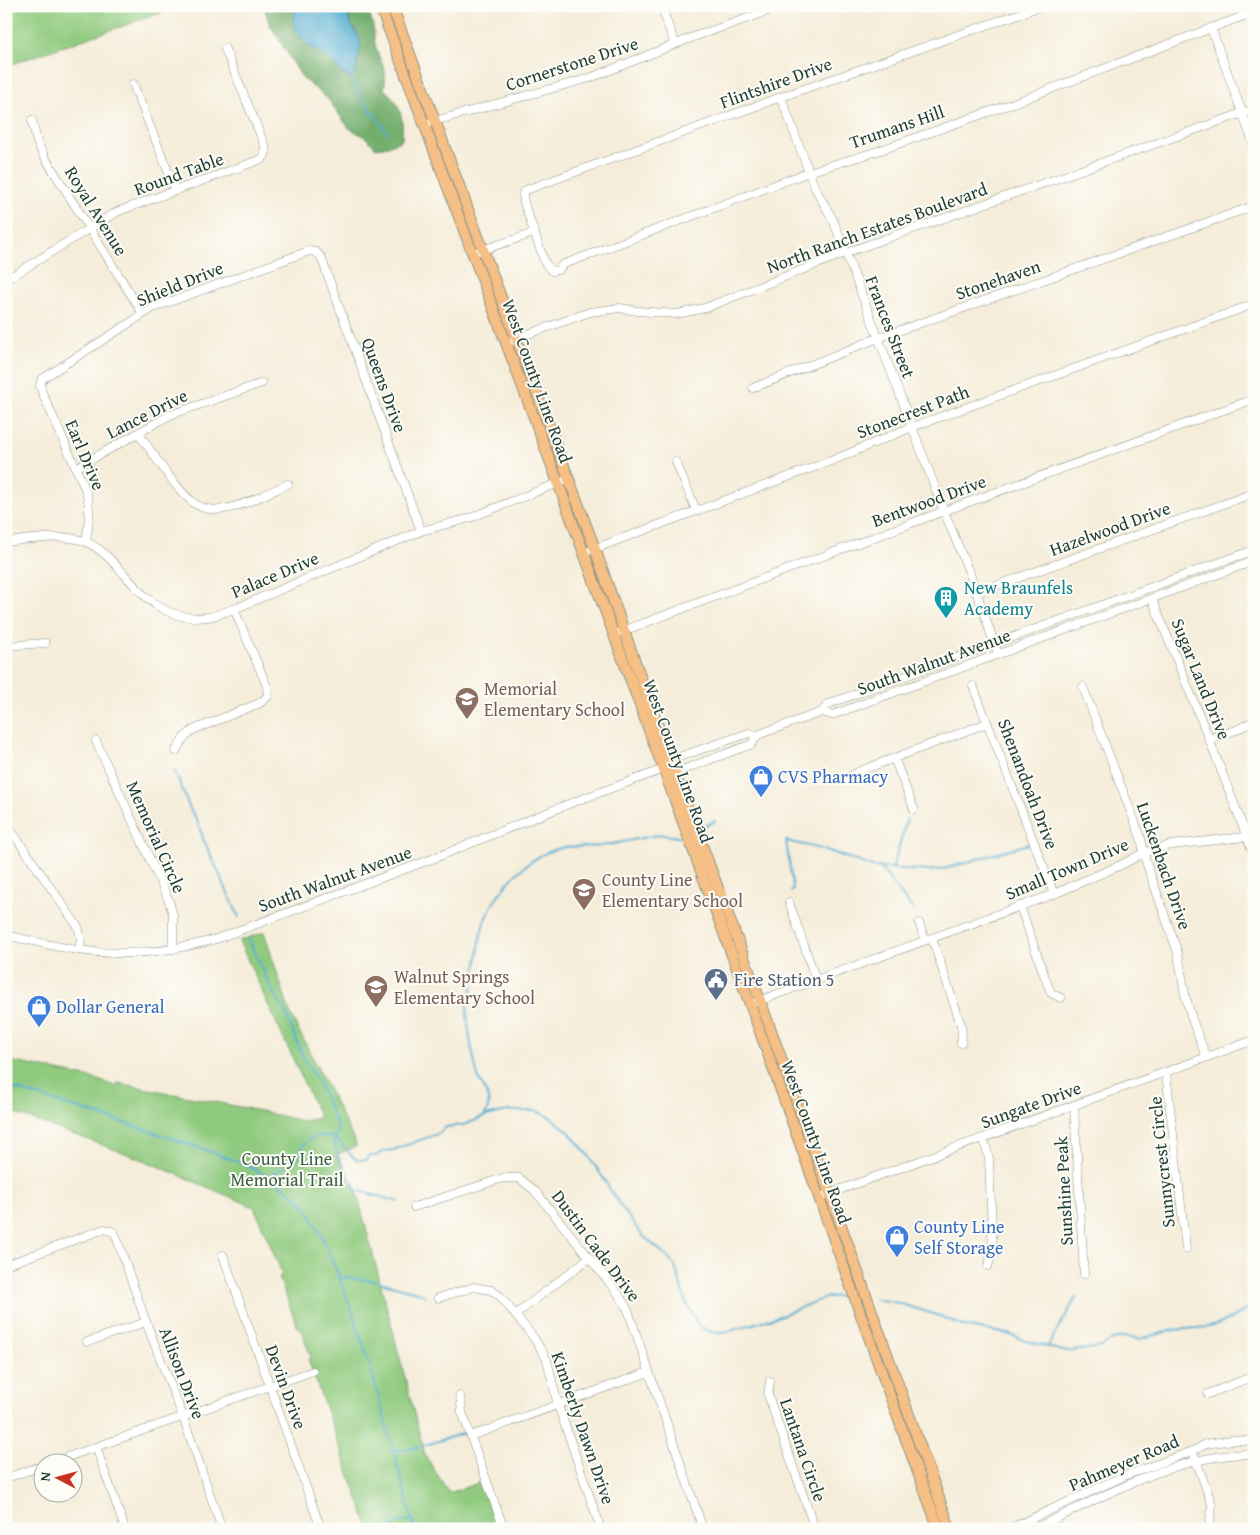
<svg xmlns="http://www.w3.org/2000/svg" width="1260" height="1535" font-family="'Gentium Book Plus',serif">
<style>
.green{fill:#8fca7e;stroke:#578459}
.forest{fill:#73ae6d;stroke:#497650}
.water{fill:#55add2;stroke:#3a7583}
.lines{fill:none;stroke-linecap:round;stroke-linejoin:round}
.stream{stroke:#55add2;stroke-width:2}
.minor-casing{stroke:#8a9586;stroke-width:9}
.major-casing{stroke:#8a9586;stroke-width:12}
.minor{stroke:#fff;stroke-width:8}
.major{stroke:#f5bf86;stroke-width:10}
.labels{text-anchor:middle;stroke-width:4;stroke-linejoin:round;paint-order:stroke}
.street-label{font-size:18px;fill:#1f3d34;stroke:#fdfcf7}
.culture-label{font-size:18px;fill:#0d838f;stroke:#fdfcf7;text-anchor:start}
.education-label{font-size:18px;fill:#785e54;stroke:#fdfcf7;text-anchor:start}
.shop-label{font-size:18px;fill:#366cbe;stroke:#fdfcf7;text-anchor:start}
.service-label{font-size:18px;fill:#4e5e75;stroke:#fdfcf7;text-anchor:start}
.park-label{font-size:18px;fill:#3b6046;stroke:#fdfcf7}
</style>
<rect width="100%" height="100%" fill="#fdfcf7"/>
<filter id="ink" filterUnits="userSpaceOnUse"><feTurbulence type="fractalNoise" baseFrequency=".02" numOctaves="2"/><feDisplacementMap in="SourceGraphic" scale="10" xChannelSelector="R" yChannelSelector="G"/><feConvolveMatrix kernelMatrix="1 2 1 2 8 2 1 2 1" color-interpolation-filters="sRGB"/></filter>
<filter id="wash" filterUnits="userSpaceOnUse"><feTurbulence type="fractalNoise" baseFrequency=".0096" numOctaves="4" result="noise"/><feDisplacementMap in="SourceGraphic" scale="20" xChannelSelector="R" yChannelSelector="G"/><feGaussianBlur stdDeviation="1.12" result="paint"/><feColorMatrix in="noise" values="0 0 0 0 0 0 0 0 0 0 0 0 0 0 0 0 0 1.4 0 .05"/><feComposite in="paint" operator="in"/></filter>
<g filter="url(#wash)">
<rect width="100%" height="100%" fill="#f5edd9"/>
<g class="green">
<path d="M6 6H181L6 66Z"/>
<path d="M264 932 290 1013 357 1146 336 1155 348 1176 355 1185 425 1455 449 1493 481 1482 498 1529H369L308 1359 311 1358 301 1328H298L279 1278 282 1273 254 1207 141 1159 6 1110V1060L96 1079 117 1087 118 1083 271 1113V1114L304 1121 320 1118 239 941Z"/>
</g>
<path class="forest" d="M264 6H299L294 12 311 47 324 55 336 65 344 76 355 73C356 64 361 44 358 36 354 22 346 25 351 6H363C378 24 371 33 377 51 383 69 388 68 384 89 401 103 404 119 402 140L388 146 376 148 365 137 349 128 327 98 303 79 269 23Z"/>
<path class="water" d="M299 6H351L348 14 350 23 359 37 361 47 355 73 351 78C340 75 337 65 328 58 323 54 317 51 312 48 298 38 286 21 299 6Z"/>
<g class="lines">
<g class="stream">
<path d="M351 77 359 94 388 133"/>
<path d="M175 771 190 809 197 820 204 841 239 917"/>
<path d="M703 827 715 821"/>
<path d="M893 867 907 819"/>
<path d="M881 868 914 911"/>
<path d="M791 892 793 889 786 841 826 850 873 867 929 871 948 868 1028 844"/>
<path d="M249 940 273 992 284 1009 301 1052 311 1071 317 1079 336 1123 338 1130 336 1140"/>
<path d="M6 1086C62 1104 118 1120 173 1139 217 1154 266 1167 301 1201 310 1210 323 1238 328 1251 368 1340 388 1436 415 1529"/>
<path d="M485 1115C492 1102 488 1095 481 1083 478 1078 476 1070 475 1064 471 1047 467 1024 467 1006 468 997 474 988 473 980 480 961 477 939 485 920 498 888 531 851 567 847 578 846 590 847 601 846 620 843 639 838 658 835 665 833 673 838 680 837"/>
<path d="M333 1138 338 1156 356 1190 399 1202"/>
<path d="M308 1140C312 1137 314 1137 319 1136 341 1134 342 1150 357 1160H366L369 1156H377L384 1151 393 1150 437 1134 446 1127 464 1125 485 1116 508 1111H537L550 1117 568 1131 589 1156 622 1208 643 1236 669 1258 675 1266 685 1300 697 1324 702 1328 711 1332 721 1333 733 1330 780 1316 816 1301 829 1297 846 1296"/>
<path d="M269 1177 297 1158 305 1142"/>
<path d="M340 1277 375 1281"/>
<path d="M380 1282 420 1293 425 1296"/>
<path d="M876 1299 898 1303 940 1316 963 1326 1008 1334 1026 1341 1063 1351H1073L1101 1347 1110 1341 1122 1337 1139 1339 1174 1330 1208 1327 1220 1324 1254 1306"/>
<path d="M1048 1346 1077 1296"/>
<path d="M422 1446 464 1433"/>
<path d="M394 1450H407L418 1447"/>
<path d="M380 1529 412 1519"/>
</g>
</g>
</g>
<g filter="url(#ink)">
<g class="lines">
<defs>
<g id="minor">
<path d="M661 6 675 44"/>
<path d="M1041 6 781 97 526 190 523 193 524 203 545 263 552 271 559 270 562 265 809 172 878 151 1008 105 1254 12"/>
<path d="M1211 28 1254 145"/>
<path d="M133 84 176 191"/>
<path d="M781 97 815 188 833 220 862 295 944 511 971 577 998 654"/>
<path d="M32 120 37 142 44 156 143 314"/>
<path d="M424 124 590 78 696 36 783 6"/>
<path d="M479 251 534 233"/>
<path d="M6 280 103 220 119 211 262 159 265 155V146L225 49"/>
<path d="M512 341 523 336 590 312 620 308 637 311 677 314 705 308 845 253 1254 109"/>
<path d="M753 388 878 338 1254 206"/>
<path d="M138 433C151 450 179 495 197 505 205 509 214 511 223 509 242 507 270 492 288 484"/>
<path d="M676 462 696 510"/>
<path d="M76 468 170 415 262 383"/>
<path d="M86 541C89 523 91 509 86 491L42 392 40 385 42 379 153 308 309 251 316 252 321 257 421 531"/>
<path d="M6 542C27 540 67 533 86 542 101 548 114 563 124 574 147 601 170 622 208 617 217 616 226 611 234 609L421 531 470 518 563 481"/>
<path d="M591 550 836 459 912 427 1254 304"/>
<path d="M976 593 1254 493"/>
<path d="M1152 599 1209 739 1254 855"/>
<path d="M615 634 944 511 1254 399"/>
<path d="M6 646 45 643"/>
<path d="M973 686 1054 894"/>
<path d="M1083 687 1141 838 1146 862 1178 953 1185 995 1192 1019 1206 1057"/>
<path d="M822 712 832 715 1254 561"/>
<path d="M1209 739 1236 730 1254 721"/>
<path d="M96 741 169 901 173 915V949"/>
<path d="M176 751 183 739 193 730 260 703 268 696 267 686 234 609"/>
<path d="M894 758 914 809"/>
<path d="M670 771 674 773 752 744 757 735"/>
<path d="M846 779 860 771 987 723"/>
<path d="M6 823 78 927 81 939 79 950"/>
<path d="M789 902 816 980"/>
<path d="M1020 906 1047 983 1051 993 1061 998"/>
<path d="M919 923 925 940"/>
<path d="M6 935C30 940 54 947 78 950 124 957 171 952 216 939L432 859 576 801 664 769 670 760 749 733 757 735 822 712 828 704 1254 550"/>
<path d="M932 938 961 1025 962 1034 961 1043"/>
<path d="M750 1004 1054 894 1123 864 1145 852 1171 845 1254 836"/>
<path d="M1166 1072 1186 1249"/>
<path d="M1074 1106 1084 1274"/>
<path d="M984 1139 989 1159 993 1251 988 1266"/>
<path d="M825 1195 1254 1040"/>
<path d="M414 1207 503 1178H519L535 1191 617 1292 628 1310 703 1529"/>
<path d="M223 1255 321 1529"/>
<path d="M6 1265 104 1229 114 1232 117 1239 146 1322 183 1417 222 1529"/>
<path d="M438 1298 474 1287 491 1290 500 1296 534 1338 547 1360 558 1405 601 1529"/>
<path d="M515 1315 589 1258"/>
<path d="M87 1342 146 1322"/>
<path d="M770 1381 768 1395 815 1529"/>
<path d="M1208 1394 1254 1376"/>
<path d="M460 1396 462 1412 504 1529"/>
<path d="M471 1436 649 1372"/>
<path d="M96 1447 125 1529"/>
<path d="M1195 1457 1212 1505 1210 1522"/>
<path d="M53 1462 313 1371"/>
<path d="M6 1478 42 1466"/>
<path d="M6 1524 8 1529"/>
<path d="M1009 1529 1124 1476 1193 1451 1206 1444 1232 1440 1254 1441"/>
<path d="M1034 1529C1103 1497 1176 1453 1254 1454"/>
</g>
<g id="major">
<path d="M380 6C505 339 630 673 751 1007 814 1181 874 1356 939 1529"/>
<path d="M392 6 595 549 670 760 767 1019 950 1529"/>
</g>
</defs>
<use href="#minor" class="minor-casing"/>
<use href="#major" class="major-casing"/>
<use href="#minor" class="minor"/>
<use href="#major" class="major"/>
</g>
</g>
<defs>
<symbol id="building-pin" viewBox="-11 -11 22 30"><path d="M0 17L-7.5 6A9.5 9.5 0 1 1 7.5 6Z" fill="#0f9aa8" stroke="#fdfcf7"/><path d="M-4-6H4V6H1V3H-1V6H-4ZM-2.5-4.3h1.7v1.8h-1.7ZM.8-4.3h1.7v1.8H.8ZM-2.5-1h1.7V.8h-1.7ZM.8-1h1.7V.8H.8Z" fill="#fff"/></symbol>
<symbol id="school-pin" viewBox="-11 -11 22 30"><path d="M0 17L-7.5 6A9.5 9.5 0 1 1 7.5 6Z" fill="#8d6e63" stroke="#fdfcf7"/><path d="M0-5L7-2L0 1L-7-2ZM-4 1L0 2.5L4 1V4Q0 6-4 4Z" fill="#fff"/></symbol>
<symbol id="shop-pin" viewBox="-11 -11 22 30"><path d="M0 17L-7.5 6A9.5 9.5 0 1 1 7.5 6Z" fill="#3f7fe0" stroke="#fdfcf7"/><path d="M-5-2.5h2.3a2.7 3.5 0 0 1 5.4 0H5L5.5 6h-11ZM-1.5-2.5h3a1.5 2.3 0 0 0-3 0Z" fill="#fff"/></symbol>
<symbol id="civic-pin" viewBox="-11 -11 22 30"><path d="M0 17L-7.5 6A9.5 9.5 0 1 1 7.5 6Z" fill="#5c6f8a" stroke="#fdfcf7"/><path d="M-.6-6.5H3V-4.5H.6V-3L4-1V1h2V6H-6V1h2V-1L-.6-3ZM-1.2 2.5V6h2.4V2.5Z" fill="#fff"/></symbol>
</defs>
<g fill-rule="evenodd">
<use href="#building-pin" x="932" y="584" width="28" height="38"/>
<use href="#school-pin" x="453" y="685" width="28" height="38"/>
<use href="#shop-pin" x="747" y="763" width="28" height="38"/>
<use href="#school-pin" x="570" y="876" width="28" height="38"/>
<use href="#civic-pin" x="702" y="966" width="28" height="38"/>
<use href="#school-pin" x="362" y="973" width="28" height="38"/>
<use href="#shop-pin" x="25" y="993" width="28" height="38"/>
<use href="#shop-pin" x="883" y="1223" width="28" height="38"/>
</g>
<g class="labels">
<g class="street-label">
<text transform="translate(572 64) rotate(-18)" y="6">Cornerstone Drive</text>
<text transform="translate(776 83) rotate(-20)" y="6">Flintshire Drive</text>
<text transform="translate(897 127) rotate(-19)" y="6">Trumans Hill</text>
<text transform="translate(179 174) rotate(-20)" y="6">Round Table</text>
<text transform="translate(96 211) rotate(58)" y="6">Royal Avenue</text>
<text transform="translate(877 228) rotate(-20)" y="6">North Ranch Estates Boulevard</text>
<text transform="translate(998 280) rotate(-19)" y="6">Stonehaven</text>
<text transform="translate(180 284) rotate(-22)" y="6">Shield Drive</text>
<text transform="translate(890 327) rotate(69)" y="6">Frances Street</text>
<text transform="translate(537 381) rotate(70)" y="6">West County Line Road</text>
<text transform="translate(384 385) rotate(70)" y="6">Queens Drive</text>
<text transform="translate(913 412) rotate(-21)" y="6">Stonecrest Path</text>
<text transform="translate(147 414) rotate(-27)" y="6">Lance Drive</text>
<text transform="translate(85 455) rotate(67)" y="6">Earl Drive</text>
<text transform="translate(929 501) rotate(-20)" y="6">Bentwood Drive</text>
<text transform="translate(1110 529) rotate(-20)" y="6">Hazelwood Drive</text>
<text transform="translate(275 575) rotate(-23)" y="6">Palace Drive</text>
<text transform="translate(934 662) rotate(-20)" y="6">South Walnut Avenue</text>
<text transform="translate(1201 679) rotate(68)" y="6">Sugar Land Drive</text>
<text transform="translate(678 761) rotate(70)" y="6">West County Line Road</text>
<text transform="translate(1028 784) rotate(69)" y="6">Shenandoah Drive</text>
<text transform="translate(156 837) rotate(66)" y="6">Memorial Circle</text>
<text transform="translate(1164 866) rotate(71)" y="6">Luckenbach Drive</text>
<text transform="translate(1067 869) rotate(-23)" y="6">Small Town Drive</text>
<text transform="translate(335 879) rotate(-20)" y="6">South Walnut Avenue</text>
<text transform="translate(1031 1105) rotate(-20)" y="6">Sungate Drive</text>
<text transform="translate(816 1142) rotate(70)" y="6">West County Line Road</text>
<text transform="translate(1162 1162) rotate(-96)" y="6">Sunnycrest Circle</text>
<text transform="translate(1064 1191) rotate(-93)" y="6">Sunshine Peak</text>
<text transform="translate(596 1246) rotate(53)" y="6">Dustin Cade Drive</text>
<text transform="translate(182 1373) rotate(69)" y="6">Allison Drive</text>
<text transform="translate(286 1387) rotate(70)" y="6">Devin Drive</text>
<text transform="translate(583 1428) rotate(71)" y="6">Kimberly Dawn Drive</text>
<text transform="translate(803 1450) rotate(71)" y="6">Lantana Circle</text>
<text transform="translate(1124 1463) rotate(-23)" y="6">Pahmeyer Road</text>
</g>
<g class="culture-label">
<text x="964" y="594">New Braunfels<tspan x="964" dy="21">Academy</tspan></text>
</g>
<g class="education-label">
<text x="484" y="695">Memorial<tspan x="484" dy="21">Elementary School</tspan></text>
<text x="602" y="886">County Line<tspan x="602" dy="21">Elementary School</tspan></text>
<text x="394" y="983">Walnut Springs<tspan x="394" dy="21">Elementary School</tspan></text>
</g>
<g class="shop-label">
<text x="778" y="783">CVS Pharmacy</text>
<text x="56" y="1013">Dollar General</text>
<text x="914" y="1233">County Line<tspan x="914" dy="21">Self Storage</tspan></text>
</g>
<g class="service-label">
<text x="734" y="986">Fire Station 5</text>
</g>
<g class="park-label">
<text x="287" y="1165">County Line<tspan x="287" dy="21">Memorial Trail</tspan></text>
</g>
</g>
<rect width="1260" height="1535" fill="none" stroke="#fdfcf7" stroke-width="25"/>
<g transform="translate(58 1478) rotate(276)"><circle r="24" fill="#fdfcf7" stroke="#a4b0a9"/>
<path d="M0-4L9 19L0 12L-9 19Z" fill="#c8321e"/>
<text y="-8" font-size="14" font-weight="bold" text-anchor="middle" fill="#1f3d34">N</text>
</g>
</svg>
